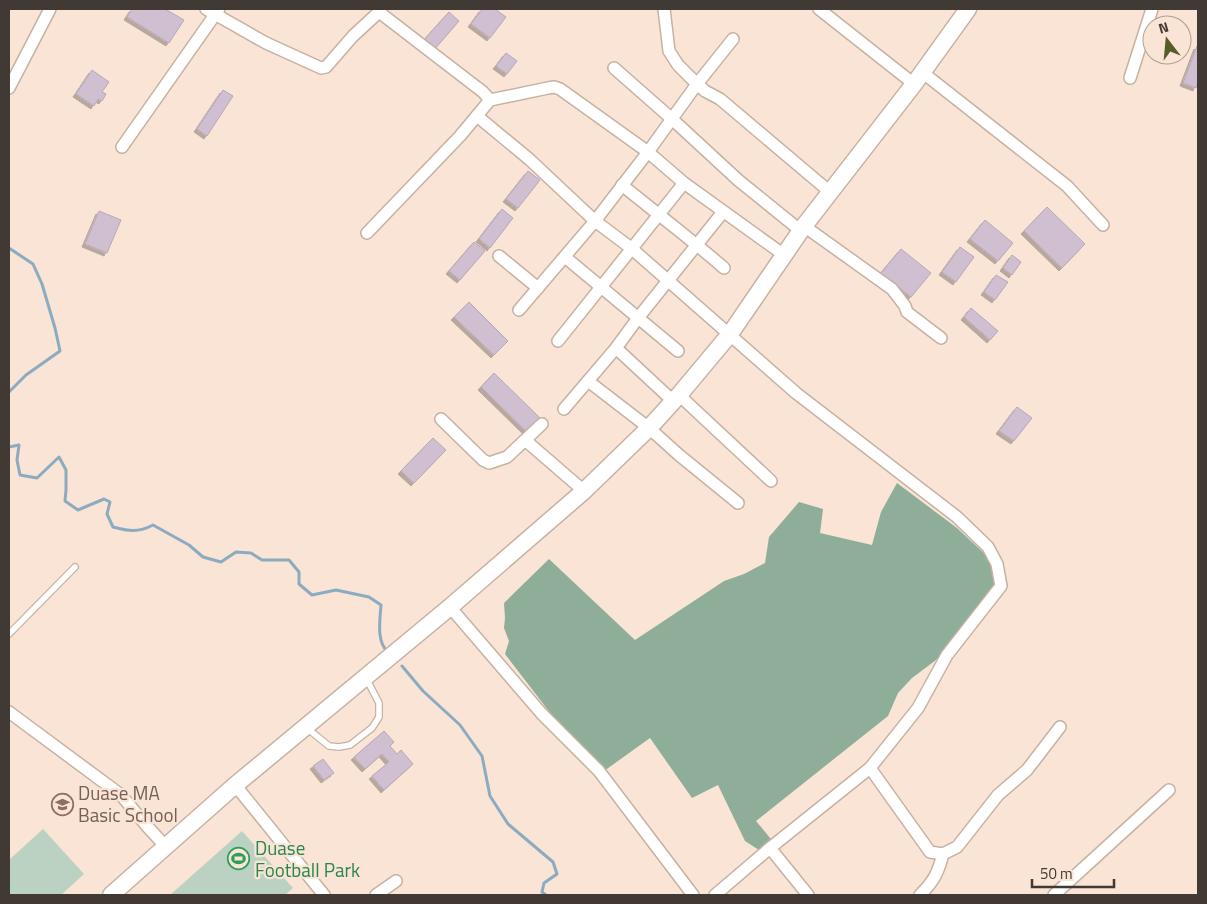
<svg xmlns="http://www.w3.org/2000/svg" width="1207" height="904" font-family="'Titillium Web',sans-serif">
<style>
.green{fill:#bbd2c3}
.forest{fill:#8fae99}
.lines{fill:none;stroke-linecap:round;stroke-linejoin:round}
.stream{stroke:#8bacc0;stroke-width:3}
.building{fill:#cfbfd1;stroke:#b7a7b9;filter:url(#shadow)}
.lane-casing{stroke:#c5b2a3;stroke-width:8}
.street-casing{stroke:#c5b2a3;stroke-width:14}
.secondary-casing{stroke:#c5b2a3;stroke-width:19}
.lane{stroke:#fff;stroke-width:5.5}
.street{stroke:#fff;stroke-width:11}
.secondary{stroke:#fff;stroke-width:16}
.labels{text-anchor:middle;stroke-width:4.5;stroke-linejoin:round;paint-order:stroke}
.education-label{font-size:19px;fill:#785e54;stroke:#f9e4d5;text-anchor:start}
.leisure-label{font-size:19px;fill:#27864d;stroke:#f9e4d5;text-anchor:start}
</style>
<defs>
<filter id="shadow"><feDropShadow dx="-3" dy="3" stdDeviation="0" flood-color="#0004"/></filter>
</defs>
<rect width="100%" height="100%" fill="#f9e4d5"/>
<g class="green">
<path d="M43 829 84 874 61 895H9V860Z"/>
<path d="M242 831 293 888 285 895H170Z"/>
</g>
<path class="forest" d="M897 483 957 528 988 557 998 582 992 593 936 660 912 678 898 693 888 716 756 821 771 839 759 850 745 841 718 785 692 798 650 738 604 771 568 736 505 654 509 641 504 628 505 618 504 603 549 559 635 640 724 581 744 574 765 563 769 537 799 502 823 509 820 533 872 545 881 512Z"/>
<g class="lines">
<g class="stream">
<path d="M9 248 33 264 42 284 55 328 60 351 26 375 9 392"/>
<path d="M9 447 19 445 17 460 20 475 37 478 59 457 66 470V490L65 501 78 510 104 499 110 502 107 514 113 527C128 531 138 533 153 525L189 545 203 557 221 562 236 552 251 553 262 560H289L299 572V584L312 595 336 590 369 597 381 605C380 619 376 642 388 652"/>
<path d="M402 666 423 691 460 725 482 756 490 796 508 824 553 862 557 874 544 883 542 892 546 895"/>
</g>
</g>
<g class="building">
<path d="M132 9H165L184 20 169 43 127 17Z"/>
<path d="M482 9H495L506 17 490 38 471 24Z"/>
<path d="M449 12 459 21 434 50 423 41Z"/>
<path d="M1197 46 1198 47V81L1196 88 1183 83Z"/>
<path d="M506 53 517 61 507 74 496 66Z"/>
<path d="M92 70 109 82 102 92 106 94 102 101 98 99 94 106 76 94Z"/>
<path d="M223 90 233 96 207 136 197 129Z"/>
<path d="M528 171 540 180 518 208 506 199Z"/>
<path d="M1047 207 1085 244 1062 268 1024 231Z"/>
<path d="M502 209 513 218 490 248 479 239Z"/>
<path d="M99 211 121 220 107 253 85 244Z"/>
<path d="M985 220 1013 243 998 261 970 239Z"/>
<path d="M474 242 485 251 460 280 449 271Z"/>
<path d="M960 247 974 257 956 282 942 272Z"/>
<path d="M901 249 931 273 911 297 881 273Z"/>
<path d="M1012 255 1021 262 1012 275 1003 268Z"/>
<path d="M996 275 1008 282 995 300 984 292Z"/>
<path d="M469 302 508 341 494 355 454 317Z"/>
<path d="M971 308 998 331 990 340 964 317Z"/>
<path d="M494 373 540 418 527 432 481 387Z"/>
<path d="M1017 407 1032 418 1014 441 999 431Z"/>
<path d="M433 438 446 450 414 483 401 471Z"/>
<path d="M384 731 394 742 390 746 397 754 401 750 413 764 384 790 372 776 389 762 382 754 365 769 354 757Z"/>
<path d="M323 759 334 773 324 780 313 766Z"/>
</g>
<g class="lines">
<defs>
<g id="lane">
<path d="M9 634 75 567"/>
<path d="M308 729 329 746 339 747 350 745 372 728 379 717V703L366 678"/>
</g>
<g id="street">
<path d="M206 9 266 43 321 68 326 67 353 36 379 12 381 9"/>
<path d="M664 9 669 51 678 65 697 84 733 39"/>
<path d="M819 9 914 84"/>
<path d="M614 68 672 119 738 180 801 231"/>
<path d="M922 72 1067 186 1103 225"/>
<path d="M1130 78 1152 9"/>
<path d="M9 88 50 9"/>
<path d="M490 100 548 88 554 87 560 89 648 152 684 183 784 255"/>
<path d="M477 116 529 159 595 221 631 248 796 393 957 517 988 547 997 564 1001 586 947 655 918 708 870 768 770 848 715 895"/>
<path d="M122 147 219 9"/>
<path d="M622 185C656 213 691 239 724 268"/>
<path d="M804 226 892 289 905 306 907 312 941 338"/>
<path d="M367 233 460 136 490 100 483 92 379 12"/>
<path d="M499 256 538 288"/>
<path d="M565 257 678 351"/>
<path d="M519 310 595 221 648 152 697 84 705 91 720 99 830 192"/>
<path d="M558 341 684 183"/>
<path d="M616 348 673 401"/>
<path d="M588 381 649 428 679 455 738 503"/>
<path d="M679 395 771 481"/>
<path d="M564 409 616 348 638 318 723 212"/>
<path d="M441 419 483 460 489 463 507 457 542 424"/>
<path d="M525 440 584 491"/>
<path d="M450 607 542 714 599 771 693 895"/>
<path d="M9 712 121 795 146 825 166 847"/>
<path d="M870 768 930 852 943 854 957 847 998 795 1027 770 1060 727"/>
<path d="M233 787 240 791 324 895"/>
<path d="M770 848 808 895"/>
<path d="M376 895 396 881"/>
<path d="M920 895C934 881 938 873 943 854"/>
<path d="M1054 895 1169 790"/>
</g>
<path id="secondary" d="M111 895 233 787 450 607 584 491 649 428 679 395 730 334 804 226 914 84 968 9"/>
</defs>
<use href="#lane" class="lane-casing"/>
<use href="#street" class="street-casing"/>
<use href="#secondary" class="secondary-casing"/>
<use href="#lane" class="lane"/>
<use href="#street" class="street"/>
<use href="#secondary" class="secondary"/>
</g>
<defs>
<symbol id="school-ring" viewBox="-11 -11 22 22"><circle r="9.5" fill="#f9e4d5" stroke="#8d6e63" stroke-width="1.5"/><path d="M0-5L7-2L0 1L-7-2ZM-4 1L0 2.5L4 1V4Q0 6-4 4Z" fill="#8d6e63"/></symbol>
<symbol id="stadium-ring" viewBox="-11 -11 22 22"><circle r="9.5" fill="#f9e4d5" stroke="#2e9e5b" stroke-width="1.5"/><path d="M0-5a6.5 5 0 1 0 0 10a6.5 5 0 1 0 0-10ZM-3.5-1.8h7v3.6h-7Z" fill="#2e9e5b"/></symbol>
</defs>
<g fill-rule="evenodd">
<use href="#school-ring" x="50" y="792" width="25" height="25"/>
<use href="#stadium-ring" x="226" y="846" width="25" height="25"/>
</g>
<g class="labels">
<g class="education-label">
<text x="78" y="800">Duase MA<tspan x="78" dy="22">Basic School</tspan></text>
</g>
<g class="leisure-label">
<text x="255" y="855">Duase<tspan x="255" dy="22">Football Park</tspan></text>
</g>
</g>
<rect width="1207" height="904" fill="none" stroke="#413933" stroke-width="20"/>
<g transform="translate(1167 40) rotate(344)"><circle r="24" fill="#f9e4d5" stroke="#afa094"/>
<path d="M0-4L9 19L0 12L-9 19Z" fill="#575c29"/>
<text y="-8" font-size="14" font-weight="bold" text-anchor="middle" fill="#413933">N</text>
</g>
<path d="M1032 879v8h82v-8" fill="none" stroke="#413933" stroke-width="2.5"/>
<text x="1040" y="879" font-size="15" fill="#413933" stroke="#f9e4d5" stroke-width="4" paint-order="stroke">50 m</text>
</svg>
